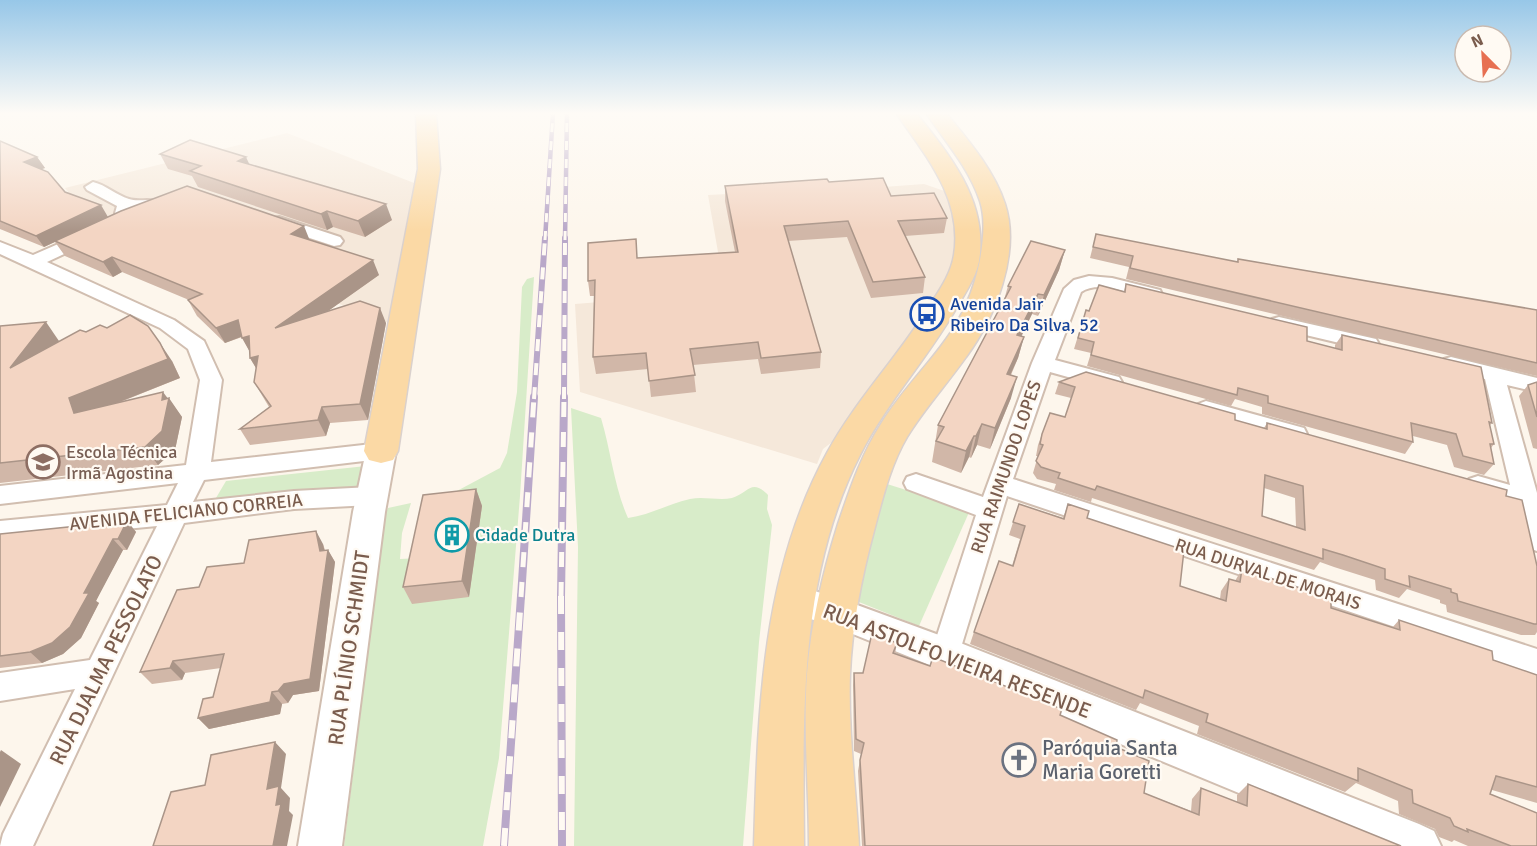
<svg xmlns="http://www.w3.org/2000/svg" width="1537" height="846" font-family="Signika,sans-serif">
<style>
.residential{fill:#f5e8da}
.green{fill:#d8ecc9}
.lines{fill:none;stroke-linecap:round;stroke-linejoin:round}
.minor-casing{stroke:#d1beb0;stroke-width:4}
.tertiary-casing{stroke:#d1beb0;stroke-width:4}
.primary-casing{stroke:#dad1cd;stroke-width:3}
.minor{fill:#fff;fill-rule:evenodd}
.tertiary{fill:#fff;fill-rule:evenodd}
.primary{fill:#fbd9a5;fill-rule:evenodd}
.rail-far3-casing{stroke:#b9a8c9;stroke-width:4.5}
.rail-far2-casing{stroke:#b9a8c9;stroke-width:6}
.rail-far1-casing{stroke:#b9a8c9;stroke-width:8}
.rail-casing{stroke:#b9a8c9;stroke-width:8}
.rail-far3{stroke:#fffaf3;stroke-width:3;stroke-dasharray:9;stroke-linecap:butt}
.rail-far2{stroke:#fffaf3;stroke-width:4;stroke-dasharray:12;stroke-linecap:butt}
.rail-far1{stroke:#fffaf3;stroke-width:5;stroke-dasharray:15;stroke-linecap:butt}
.rail{stroke:#fffaf3;stroke-width:6;stroke-dasharray:18;stroke-linecap:butt}
.wall{fill:#d1b7a8;fill-rule:evenodd}
.shaded-wall{fill:#aa9588}
.building{fill:#f3d5c3;stroke:#aa9588;stroke-width:1.5;fill-rule:evenodd}
.labels{text-anchor:middle;stroke-width:4.5;stroke-linejoin:round;paint-order:stroke}
.transit-label{font-size:18px;fill:#164399;stroke:#fffaf3;text-anchor:start}
.education-label{font-size:18px;fill:#785e54;stroke:#fffaf3;text-anchor:start}
.street-label{font-size:18px;fill:#7a5c4d;stroke:#fffaf3}
.culture-label{font-size:18px;fill:#0d838f;stroke:#fffaf3;text-anchor:start}
.near-street-label{font-size:21px;fill:#7a5c4d;stroke:#fffaf3}
.near-worship-label{font-size:21px;fill:#5b616d;stroke:#fffaf3;text-anchor:start}
</style>
<rect width="100%" height="100%" fill="#fdf6ec"/>
<g class="residential">
<path d="M287 133 414 183 397 326 116 219 77 203 65 188Z"/>
<path d="M924 184 956 195 963 241 953 281 849 429 823 449 817 464 580 392 575 304 725 292 708 195 748 193V197Z"/>
</g>
<g class="green">
<path d="M534 277 520 496 499 758 483 846H344L385 515 388 508 411 503 402 533 400 559 421 558 455 492 500 468 507 453 517 392 522 287 527 279Z"/>
<path d="M571 408 601 418C611 451 614 487 628 518 650 515 668 504 690 499 704 496 719 501 732 498 749 493 751 478 768 495L767 509 772 525 759 642 743 846H574L578 547Z"/>
<path d="M366 466 359 487 356 488 213 503 226 481Z"/>
<path d="M887 484 970 510 919 626 854 600 874 517Z"/>
</g>
<g class="lines">
<defs>
<g id="minor">
<path d="M93 182C106 185 116 195 129 199 140 203 156 195 165 207L157 212 144 208 132 211 136 217 134 221H122L115 213 117 206 87 190 85 187Z"/>
<path d="M279 217 340 237 343 241 340 245 334 246 273 226 271 222 273 218Z"/>
<path d="M88 231 94 232 97 236 94 240 47 262 174 320 204 341 222 380 211 462 381 443 389 445 393 451 389 457 381 459 204 480 193 502 294 491 371 487 380 489 383 496 380 503 371 505 294 509 184 523 33 846H0L3 834 75 689 0 701V673L90 660 157 526 0 541V521L167 505 178 483 0 504V486L186 465 200 380 188 349 160 328 0 254V242L33 255Z"/>
<path d="M1089 276 1112 278 1160 290 1162 294 1160 298 1153 300C1133 295 1100 279 1081 292L1055 360 1119 377 1122 382 1119 387 1111 389 1050 372 1013 479 1537 649V675L1007 496 959 654 955 663 945 667 935 663 931 654 976 515 907 489 904 483 907 477 916 474 983 497 1032 363 1064 289 1074 280Z"/>
<path d="M1279 317 1376 339 1379 344 1376 349 1369 350 1272 327 1269 323 1272 319Z"/>
<path d="M1451 357 1537 378V392L1507 385 1537 493V551L1528 548 1515 505 1469 491 1466 485 1469 479 1478 476 1510 485 1485 379 1444 369 1441 364 1444 359Z"/>
<path d="M1206 401 1304 428 1307 434 1304 440 1296 442 1198 414 1195 409 1198 404Z"/>
</g>
<g id="tertiary">
<path d="M381 440 391 444 396 451 385 512 342 846H298L353 512 366 451 371 444Z"/>
<path d="M794 585 838 598 958 642 1419 824 1434 831 1441 846H1367L932 666 833 626 782 610 777 600 782 590Z"/>
</g>
<g id="primary">
<path d="M416 113H436L440 169 398 451 393 460 381 463 369 460 364 451 418 169Z"/>
<path d="M896 113H916C949 154 985 198 980 253 979 273 967 290 957 307 928 358 887 402 860 455 799 575 803 715 804 846H754C758 713 761 573 827 453 855 401 897 358 928 308 938 292 951 275 954 255 963 199 926 156 896 113Z"/>
<path d="M926 113H946C968 140 994 170 1005 204 1021 253 995 318 966 357 947 384 924 409 907 437 891 464 883 497 875 527 862 575 852 624 850 674 848 731 856 789 859 846H809C809 789 803 731 807 674 811 623 823 572 838 524 850 489 861 455 881 424 921 361 964 340 980 260 983 241 986 220 980 201 969 168 945 141 926 113Z"/>
</g>
</defs>
<use href="#minor" class="minor-casing"/>
<use href="#tertiary" class="tertiary-casing"/>
<use href="#primary" class="primary-casing"/>
<use href="#minor" class="minor"/>
<use href="#tertiary" class="tertiary"/>
<use href="#primary" class="primary"/>
<defs>
<g id="rail-far3">
<path d="M545 240 553 113"/>
<path d="M565 240 567 113"/>
</g>
<g id="rail-far2">
<path d="M534 399 545 238"/>
<path d="M564 399 565 238"/>
</g>
<g id="rail-far1">
<path d="M521 597 534 397"/>
<path d="M561 597 564 397"/>
</g>
<g id="rail">
<path d="M561 596 562 846"/>
<path d="M504 846 521 596"/>
</g>
</defs>
<use href="#rail-far3" class="rail-far3-casing"/>
<use href="#rail-far2" class="rail-far2-casing"/>
<use href="#rail-far1" class="rail-far1-casing"/>
<use href="#rail" class="rail-casing"/>
<use href="#rail-far3" class="rail-far3"/>
<use href="#rail-far2" class="rail-far2"/>
<use href="#rail-far1" class="rail-far1"/>
<use href="#rail" class="rail"/>
</g>
<g class="wall">
<path d="M0 141 37 157 45 168 41 169 65 192 108 217 309 240 379 275 328 311 386 323 368 420 330 423 326 436 250 445 240 429 269 407 254 382 256 368 250 358V352L242 337 225 343 197 316 188 300H189L122 272 113 277 65 256 55 242 44 247 0 229Z"/>
<path d="M160 154 250 164 392 220 365 237 333 227 327 230 198 187 192 176 168 169Z"/>
<path d="M829 182 891 196 947 218 944 233 905 236 925 277 923 293 871 298 847 237 788 241 821 352 820 368 761 374 758 359 693 365 696 392 651 397 648 369 596 374 593 357 594 296H590L588 281 638 258 735 252 725 201V186Z"/>
<path d="M1096 234 1237 262 1238 259 1537 310V376L1126 279 1129 267 1090 258Z"/>
<path d="M1065 250 1059 270 1038 316 1032 314 1021 337H1024L1018 358 1011 375V398L990 449 977 445 971 458 969 457 961 473 932 462 938 425 1004 300 1008 286Z"/>
<path d="M1126 284 1307 341 1335 348V345L1342 335 1492 423 1489 426 1494 444 1491 448 1494 464 1484 475 1454 467 1447 445 1413 436V442L1405 454 1262 414V407L1235 399 1231 406 1087 366 1091 353 1074 349 1086 310 1089 311 1124 291Z"/>
<path d="M0 326 59 341 58 342 86 332 172 361 180 378 118 403 168 398 182 417 175 450 158 465 0 483Z"/>
<path d="M1059 382 1235 420 1264 428 1267 423 1506 496 1537 566V632L1535 635H1521L1447 612 1446 605 1440 603V600L1407 589 1399 598 1376 590 1375 580 1334 567 1320 562 1314 570 1092 498 1091 502 1054 490 1056 484 1037 479 1033 473 1038 456H1036L1038 445 1042 434 1065 417 1071 398 1055 394ZM1264 488 1295 498 1296 527 1262 516Z"/>
<path d="M1537 382V449L1533 448 1519 396 1528 385Z"/>
<path d="M476 489 482 506 469 597 412 604 403 587Z"/>
<path d="M1019 504 1063 518 1068 504 1180 586 1220 599 1221 591 1229 579 1235 581 1242 569 1331 608 1392 628 1399 620 1493 660 1537 675V803L1492 790 1490 794 1537 846H1468L1454 840 1452 842 1439 837 1435 829 1399 814 1398 801 1356 783 1345 792 1197 734 1199 726 1140 703 1136 710 970 644 974 632 1012 566 1020 539 1009 535Z"/>
<path d="M127 521 136 532 127 550H123L100 592 96 601 99 603 81 638 63 654 42 663 0 668V534Z"/>
<path d="M323 544 325 550H328L335 562 319 691 293 695 288 703 282 704 280 714 209 729 198 718 213 697 221 668 185 673 182 680 152 684 140 672 244 563Z"/>
<path d="M897 643 895 654 1060 715 1116 747 1144 793 1191 811 1192 799 1201 788 1237 802V795L1248 784 1401 846H862L858 771 861 754 854 751 853 685 854 673H863Z"/>
</g>
<g class="shaded-wall">
<path d="M37 157 45 168 31 173 24 162Z"/>
<path d="M246 157 253 172 238 161Z"/>
<path d="M386 204 392 220 365 237 358 221Z"/>
<path d="M101 205 108 217 44 247 36 236Z"/>
<path d="M327 211 333 227 327 230 321 214Z"/>
<path d="M304 226 310 241 291 234Z"/>
<path d="M1065 250 1059 270 1038 316 1044 295Z"/>
<path d="M112 257 122 272 113 277 103 262Z"/>
<path d="M373 260 379 275 283 343 275 328Z"/>
<path d="M1038 294 1032 314 1012 356 1017 335Z"/>
<path d="M380 308 386 323 368 420 360 404Z"/>
<path d="M238 320 246 335 225 343 216 328Z"/>
<path d="M46 322 59 341 25 387 10 368Z"/>
<path d="M249 336 251 354 242 338Z"/>
<path d="M1024 337 1018 358 1001 395 1007 374Z"/>
<path d="M160 343 172 361 180 378 84 416 74 413 69 398Z"/>
<path d="M258 356 259 373 250 358Z"/>
<path d="M1017 377 1011 398 990 449 995 428Z"/>
<path d="M163 392 169 400V398L182 417 175 450 158 465 145 447 162 400Z"/>
<path d="M322 407 330 423 326 436 318 420Z"/>
<path d="M982 424 977 445 971 458 976 436Z"/>
<path d="M974 436 969 457 961 473 966 451Z"/>
<path d="M476 489 482 506 469 597 462 581Z"/>
<path d="M127 521 136 532 127 550 118 539Z"/>
<path d="M316 531 323 544 326 558 328 550 335 562 319 691 293 695 288 703 278 691 320 551Z"/>
<path d="M113 539 123 550 96 601 99 603 81 638 63 654 42 663 30 652 84 593Z"/>
<path d="M173 661 185 673 182 680 170 668Z"/>
<path d="M272 692 282 704 280 714 209 729 198 718Z"/>
<path d="M275 742 286 754 281 788 290 798 289 811 293 815 287 846H273L276 805 267 789Z"/>
<path d="M1 750 21 764 0 807V752Z"/>
</g>
<g class="building">
<path d="M190 140 246 157 238 161 386 204 358 221 327 211 321 214 190 171 201 166 160 154Z"/>
<path d="M0 141 37 157 24 162 48 172 65 192 101 205 36 236 0 221Z"/>
<path d="M883 178 891 196 934 193 947 218 898 221 925 277 873 282 848 221 784 226 821 352 761 358 758 342 690 349 695 375 649 381 646 353 593 357 595 280 588 281V243L636 239 637 258 738 252 725 186 827 179 829 182Z"/>
<path d="M187 186 304 226 291 234 373 260 275 328 360 301 380 308 360 404 322 407 318 420 240 429 271 406 254 382 258 356 250 358 249 336 242 338 238 320 216 328 188 300 202 294 112 257 103 262 55 241 121 211Z"/>
<path d="M1096 234 1238 262V259L1537 310V363L1130 268 1133 256 1093 247Z"/>
<path d="M1031 241 1065 250 1044 295 1038 294 1017 335 1024 337 1007 374 1017 377 995 428 982 424 976 436H974L966 451 936 441 944 427 938 425 1011 287 1008 286Z"/>
<path d="M1126 284 1307 327V341L1342 350V335L1481 367 1492 423 1489 422 1494 444H1490L1494 464 1463 456 1456 434 1411 423 1413 442 1268 403V396L1238 388 1237 395 1091 355 1094 342 1078 338 1086 310 1089 311 1099 285 1125 292Z"/>
<path d="M130 315 148 326 160 343 168 359 69 398 74 413 163 392 162 400 169 398 162 431 145 447 0 463V326L46 322 10 368 80 330 86 332 100 325 107 328Z"/>
<path d="M1086 372 1235 414V420L1267 429V423L1507 490 1506 496 1522 500 1537 566V624H1534L1458 601 1457 594 1451 592V589L1409 576 1410 587 1385 579V569L1343 555 1323 549V559L1097 486 1095 490 1058 478 1060 473 1041 467 1036 461 1043 445 1040 444 1042 434 1050 413 1065 417 1075 387 1059 382ZM1265 475 1303 486 1305 530 1262 516Z"/>
<path d="M1537 382V417L1528 385Z"/>
<path d="M476 489 462 581 403 587 423 495Z"/>
<path d="M1019 504 1064 519 1068 504 1089 511 1087 518 1184 550 1180 586 1226 601 1229 579 1240 582 1242 569 1331 598V608L1400 630 1399 620 1492 651 1493 660 1537 675V787L1496 776 1490 794 1537 813V846H1511L1467 829 1468 832 1454 826 1450 818 1413 803 1412 790 1358 768V781L1206 722 1208 714 1145 690 1143 698 974 632 999 561 1013 566 1025 526 1013 522Z"/>
<path d="M127 521 118 539H113L90 582 84 593H89L70 627 52 643 30 652 0 656V534Z"/>
<path d="M316 531 320 551 328 550 310 679 284 684 278 691 272 692 270 702 198 718 203 699 213 697 224 654 173 661 170 668 140 672 177 590 199 587 207 567 244 563 249 540Z"/>
<path d="M872 633 897 643 893 653 930 666 933 657 1062 709 1060 715 1117 740 1116 747 1149 761 1144 793 1199 815 1201 788 1247 806 1248 784 1401 846H865L860 760 864 743 856 739 854 673H863Z"/>
<path d="M275 742 267 789 279 786 276 805 281 804 273 846H153L171 792 205 785 211 755Z"/>
</g>
<linearGradient id="sky" x2="0" y2="1"><stop stop-color="#97c7e8"/><stop offset="0.49" stop-color="#fefbf6"/><stop offset="1" stop-color="#fefbf6" stop-opacity="0"/></linearGradient>
<rect width="1537" height="231" fill="url(#sky)"/>
<defs>
<symbol id="bus-ring" viewBox="-11 -11 22 22"><circle r="9.5" fill="#fffaf3" stroke="#1a4fb4" stroke-width="1.5"/><path d="M-5-6H5V4H4V6H2V4H-2V6H-4V4H-5ZM-3.5-4V0h7V-4ZM-3.5 1.2v1.5H-2V1.2ZM2 1.2v1.5H3.5V1.2Z" fill="#1a4fb4"/></symbol>
<symbol id="university-ring" viewBox="-11 -11 22 22"><circle r="9.5" fill="#fffaf3" stroke="#8d6e63" stroke-width="1.5"/><path d="M0-5L7-2L0 1L-7-2ZM-4 1L0 2.5L4 1V4Q0 6-4 4Z" fill="#8d6e63"/></symbol>
<symbol id="building-ring" viewBox="-11 -11 22 22"><circle r="9.5" fill="#fffaf3" stroke="#0f9aa8" stroke-width="1.5"/><path d="M-4-6H4V6H1V3H-1V6H-4ZM-2.5-4.3h1.7v1.8h-1.7ZM.8-4.3h1.7v1.8H.8ZM-2.5-1h1.7V.8h-1.7ZM.8-1h1.7V.8H.8Z" fill="#0f9aa8"/></symbol>
<symbol id="church-ring" viewBox="-11 -11 22 22"><circle r="9.5" fill="#fffaf3" stroke="#6b7280" stroke-width="1.5"/><path d="M-1.2-6h2.4v3.5h3.3v2.4h-3.3V6h-2.4V-.1h-3.3v-2.4h3.3Z" fill="#6b7280"/></symbol>
</defs>
<g fill-rule="evenodd">
<use href="#bus-ring" x="908" y="295" width="38" height="38"/>
<use href="#university-ring" x="24" y="443" width="38" height="38"/>
<use href="#building-ring" x="433" y="516" width="38" height="38"/>
<use href="#church-ring" x="1000" y="741" width="38" height="38"/>
</g>
<g class="labels">
<g class="transit-label">
<text x="950" y="310">Avenida Jair<tspan x="950" dy="21">Ribeiro Da Silva, 52</tspan></text>
</g>
<g class="education-label">
<text x="66" y="458">Escola Técnica<tspan x="66" dy="21">Irmã Agostina</tspan></text>
</g>
<g class="street-label">
<text transform="translate(1006 467) rotate(-71)" y="6">RUA RAIMUNDO LOPES</text>
<text transform="translate(186 512) rotate(-6)" y="6">AVENIDA FELICIANO CORREIA</text>
<text transform="translate(1268 574) rotate(18)" y="6">RUA DURVAL DE MORAIS</text>
</g>
<g class="culture-label">
<text x="475" y="541">Cidade Dutra</text>
</g>
<g class="near-street-label">
<text transform="translate(349 648) rotate(-82)" y="7">RUA PLÍNIO SCHMIDT</text>
<text transform="translate(106 660) rotate(-64)" y="7">RUA DJALMA PESSOLATO</text>
<text transform="translate(957 661) rotate(21)" y="7">RUA ASTOLFO VIEIRA RESENDE</text>
</g>
<g class="near-worship-label">
<text x="1042" y="755">Paróquia Santa<tspan x="1042" dy="24">Maria Goretti</tspan></text>
</g>
</g>
<g transform="translate(1483 54) rotate(336)"><circle r="28" fill="#fffaf3" stroke="#cabbb1" stroke-width="1.5"/>
<path d="M0-4.5L10 22L0 15L-10 22Z" fill="#e76f51"/>
<text y="-9" font-size="16" font-weight="bold" text-anchor="middle" fill="#7a5c4d">N</text>
</g>
</svg>
